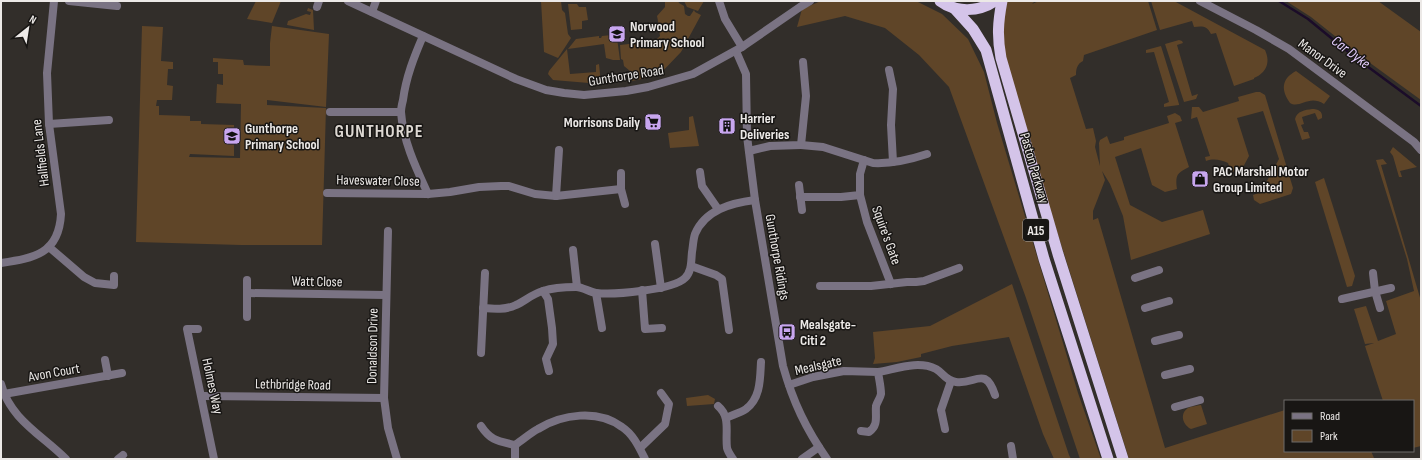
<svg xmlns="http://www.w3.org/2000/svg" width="1422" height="460" font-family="'Sofia Sans Condensed',sans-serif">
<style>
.green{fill:#5f4528}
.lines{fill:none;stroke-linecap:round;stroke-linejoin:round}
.stream{stroke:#1b0c29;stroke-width:2.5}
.minor{stroke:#7a7383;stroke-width:8}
.tertiary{stroke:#7a7383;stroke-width:8}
.trunk{stroke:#d4c4e9;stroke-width:11}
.labels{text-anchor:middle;stroke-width:3;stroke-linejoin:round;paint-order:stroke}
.shield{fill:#181614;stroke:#acaaa8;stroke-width:1}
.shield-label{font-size:13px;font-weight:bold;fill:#ece9e7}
.poi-label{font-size:14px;font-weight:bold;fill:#ece9e7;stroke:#181614;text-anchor:start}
.street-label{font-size:14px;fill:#ece9e7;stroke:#181614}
.water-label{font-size:15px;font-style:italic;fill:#e2cbfc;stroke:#181614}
.district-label{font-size:18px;font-weight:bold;letter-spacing:1px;fill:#ddd8d2;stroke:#181614}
</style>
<rect width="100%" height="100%" fill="#322e2a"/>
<g class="green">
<path d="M256 1H281L272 23 247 19Z"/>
<path d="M541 1H561L562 10 565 13 568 34 571 38 558 58 544 52Z"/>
<path d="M665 1H678L679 3 684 6 685 14 688 16H690L694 10 695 12 701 15 681 52 659 75 632 81 630 71 624 66 623 60 621 59 620 45 655 41 660 36 659 30 662 31 665 29 664 26 662 25 659 26 657 16 665 7Z"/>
<path d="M684 1H704L698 11 687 7Z"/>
<path d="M821 1H916L942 14 968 39 984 72 997 123 1078 393 1101 459H1080L1026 298 949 87 919 55 885 28 845 16 797 27 802 9Z"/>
<path d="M1007 1H1035L1032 4 1039 1H1148L1157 30 1084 55 1083 61C1077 64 1076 69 1076 75L1070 78 1086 129 1093 128 1096 141 1095 147 1100 166 1099 143 1100 140 1107 136 1110 144 1124 140V137L1169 123 1167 116 1175 113 1180 116 1182 121 1175 123 1189 167C1177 173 1175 175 1177 189L1165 192 1152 185 1141 148 1115 157 1130 205 1162 222 1203 210 1210 234 1131 260 1123 216 1110 184 1102 171 1105 180 1093 211V220L1098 218 1165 448 1285 410V451H1371L1374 458 1369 459H1129L1034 159 1003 47 1002 31Z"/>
<path d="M1151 1H1174L1265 50C1271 63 1266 73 1254 78V79L1234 86 1216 33 1211 34C1207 26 1203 26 1194 27L1192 21 1160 30Z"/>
<path d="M1286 1H1378L1421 32V100L1355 52 1311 17Z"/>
<path d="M568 4H577L579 7H586L588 20 582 21V29L571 30Z"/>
<path d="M308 8 313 10 314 30 287 25 288 21 306 14 310 15 311 12 307 11Z"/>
<path d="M142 26 163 27 161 61 173 62V69H168L167 85 173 86 172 100H157L156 106H159V115L190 116V121H201V124L234 125V156L190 154 189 157 240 158 241 104 216 103 217 84 223 85V74H218V62H213V58L243 60 244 65 270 66V43L272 26 329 34 326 107 267 100V105L326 108 322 245H241L136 242Z"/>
<path d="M612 35 617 38 620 60H613L606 58 604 44 568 49 576 39 599 36V38H601L602 36Z"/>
<path d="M1179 40 1182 41 1183 43 1177 45 1192 96 1198 94 1196 99 1184 102 1165 44Z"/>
<path d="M1161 46 1179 104V105L1164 107V104L1169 102 1154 52 1146 53V50Z"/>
<path d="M567 49 570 74 596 72V65L599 64 601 84 553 80 548 74 549 71Z"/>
<path d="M1296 71 1330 96 1324 104C1309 94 1300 109 1290 103 1281 90 1281 79 1296 71Z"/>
<path d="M1256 92H1260L1265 95 1293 188 1291 194 1260 204 1254 200 1253 195 1261 192 1279 159 1263 111 1237 118 1249 156 1242 169 1231 172 1228 163C1221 160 1214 158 1206 161L1205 157 1210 156 1197 117 1191 119 1192 107H1199L1203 112 1239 101 1238 97Z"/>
<path d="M1312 109C1318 109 1323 111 1322 118L1318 120 1315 113 1302 117 1304 124 1301 125 1304 132H1308L1310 138 1302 140 1295 119C1297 111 1305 110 1312 109Z"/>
<path d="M693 116 699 146 670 148 668 133 689 130V117Z"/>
<path d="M1393 147 1417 167 1400 171 1402 177H1399L1393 156 1390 152Z"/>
<path d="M1383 159 1387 164 1381 165 1421 301V446L1413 448V401H1383L1365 346 1374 343 1365 344 1354 309 1366 306 1378 341 1396 334 1386 301 1414 291 1407 259 1376 160Z"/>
<path d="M1324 178 1355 276 1352 286 1347 287 1315 182Z"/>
<path d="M1012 284 1069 455 1071 459H1054L1043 434 1009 337 952 346 921 354V357L897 362 873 364 875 358 873 332 930 326Z"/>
<path d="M708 395 715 399 714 404 687 406 686 398Z"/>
<path d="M1201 405 1207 424 1191 429C1183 425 1179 414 1188 408 1192 406 1197 406 1201 405Z"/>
</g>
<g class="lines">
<path class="stream" d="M1279 1 1308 19 1352 55 1421 106"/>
<g class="minor">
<path d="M69 1 117 6"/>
<path d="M719 1 725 19 742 47"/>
<path d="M317 7 319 1"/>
<path d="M372 12 376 1"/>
<path d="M423 36C414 57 406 77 403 100 402 104 401 108 401 112 403 141 416 168 428 194"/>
<path d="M889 70 893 89 891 125 893 162"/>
<path d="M330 112H401"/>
<path d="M49 124 109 120"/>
<path d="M801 145 823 147 873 163C892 164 909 160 927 154"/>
<path d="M749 151 770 146 801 145 806 96 803 62"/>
<path d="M700 172 702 186 718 209"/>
<path d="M621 173V189L625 204"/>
<path d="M799 185 802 210"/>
<path d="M327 193 428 194 450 192 479 187 501 186H509L535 194 556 196 621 189"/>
<path d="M860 195 867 222 891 284"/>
<path d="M556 196 559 150"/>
<path d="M800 197H841L860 195V174L864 160"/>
<path d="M388 231 384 398 388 428 397 459"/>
<path d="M655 244 661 288"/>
<path d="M49 247 84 277 95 283 114 285V276"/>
<path d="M573 250 577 287"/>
<path d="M1 263C34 258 59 254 61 214L49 124 47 73 54 1"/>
<path d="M691 266 716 275 722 279 729 330"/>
<path d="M1373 273 1375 291 1380 308"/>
<path d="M1135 278 1159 270"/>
<path d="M820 286H871L907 282H916L924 281 959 268"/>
<path d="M642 290 645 329 662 328"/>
<path d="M543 291 548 299 552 328 553 344 546 359 549 371"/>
<path d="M247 293 386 295"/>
<path d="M596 293 602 328"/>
<path d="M1342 299 1391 288"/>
<path d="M483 308C494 309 506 310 516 305 525 301 532 294 543 291 552 288 566 287 576 287 583 287 589 292 596 293 613 295 673 290 685 278 692 271 691 261 692 252 693 247 693 240 695 234 705 210 731 203 755 200"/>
<path d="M1145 308 1169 301"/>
<path d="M247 317V280"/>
<path d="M198 329H187L214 459"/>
<path d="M1155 341 1179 335"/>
<path d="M481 353 485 273"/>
<path d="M105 360 108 376"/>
<path d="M878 372C896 369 918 360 936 369 943 373 946 381 956 382 975 385 985 365 995 395"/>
<path d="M1165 375 1190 369"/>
<path d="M1 384C10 419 42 435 66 459"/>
<path d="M789 385 813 377 844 371 878 372C879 379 881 387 881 394 880 399 877 402 876 406 875 416 879 425 869 432L861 431"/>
<path d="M4 394 122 373"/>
<path d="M202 396 384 398"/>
<path d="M718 406C731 417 725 432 727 448 728 452 731 456 733 459"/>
<path d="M1175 407 1200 400"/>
<path d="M726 418C732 415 740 413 746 409 761 398 760 378 761 362"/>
<path d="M481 426C491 441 498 441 515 445 523 440 530 433 538 429 562 414 598 409 622 427 633 434 639 447 645 459"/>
<path d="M945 429 941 410 951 381"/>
<path d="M1011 446 1013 459"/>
<path d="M640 448 665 424 669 404 661 393"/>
<path d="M118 459 123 455"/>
<path d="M515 459V445"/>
<path d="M802 459 819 447"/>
</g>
<g class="tertiary">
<path d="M348 1 516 79 546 90 564 93 584 95 626 91 648 87 693 74 742 47 800 7 810 1"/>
<path d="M1200 1 1256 30 1289 49 1414 142 1421 150"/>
<path d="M736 51 746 74 747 136 755 200 783 366C793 402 806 429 827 459"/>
</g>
<g class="trunk">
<path d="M940 1C956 13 979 12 995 1"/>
<path d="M1002 1C998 22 997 37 1001 58L1058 254 1123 459"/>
<path d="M954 8 973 29 986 50 1044 259 1108 459"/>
</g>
</g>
<defs>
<symbol id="school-square" viewBox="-11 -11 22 22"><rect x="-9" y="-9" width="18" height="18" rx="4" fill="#c8a6ef" stroke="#181614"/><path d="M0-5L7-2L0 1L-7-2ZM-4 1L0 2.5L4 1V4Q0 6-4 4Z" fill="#111"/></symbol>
<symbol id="supermarket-square" viewBox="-11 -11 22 22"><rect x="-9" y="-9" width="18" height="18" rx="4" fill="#c8a6ef" stroke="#181614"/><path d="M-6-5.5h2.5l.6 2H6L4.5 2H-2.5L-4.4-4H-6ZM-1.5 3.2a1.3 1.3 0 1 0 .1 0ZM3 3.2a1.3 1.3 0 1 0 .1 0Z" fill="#111"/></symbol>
<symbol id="building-square" viewBox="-11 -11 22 22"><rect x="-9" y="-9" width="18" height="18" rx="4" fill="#c8a6ef" stroke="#181614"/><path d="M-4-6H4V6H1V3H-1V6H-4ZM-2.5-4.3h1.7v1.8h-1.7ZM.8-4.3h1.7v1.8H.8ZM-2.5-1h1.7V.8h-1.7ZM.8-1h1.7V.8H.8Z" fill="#111"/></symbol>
<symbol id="shop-square" viewBox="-11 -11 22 22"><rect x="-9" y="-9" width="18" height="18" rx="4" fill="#c8a6ef" stroke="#181614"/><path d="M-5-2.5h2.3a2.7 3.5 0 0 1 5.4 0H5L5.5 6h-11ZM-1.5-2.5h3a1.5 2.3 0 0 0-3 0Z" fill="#111"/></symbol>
<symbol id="bus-square" viewBox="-11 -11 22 22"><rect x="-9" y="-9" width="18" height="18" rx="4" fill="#c8a6ef" stroke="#181614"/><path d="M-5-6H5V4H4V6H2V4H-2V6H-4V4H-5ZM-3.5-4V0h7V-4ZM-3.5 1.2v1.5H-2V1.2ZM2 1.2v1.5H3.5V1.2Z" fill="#111"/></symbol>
</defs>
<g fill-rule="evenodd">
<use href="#school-square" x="607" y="24" width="20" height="20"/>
<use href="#supermarket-square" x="643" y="112" width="20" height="20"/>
<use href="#building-square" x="717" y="116" width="20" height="20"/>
<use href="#school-square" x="222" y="126" width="20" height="20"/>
<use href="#shop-square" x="1190" y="169" width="20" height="20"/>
<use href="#bus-square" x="777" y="322" width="20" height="20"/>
</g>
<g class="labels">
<rect class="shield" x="1023" y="219" width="26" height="22" rx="3"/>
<g class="shield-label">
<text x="1036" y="235">A15</text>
</g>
<g class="poi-label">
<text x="630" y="31">Norwood<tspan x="630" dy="16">Primary School</tspan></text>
<text x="740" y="123">Harrier<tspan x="740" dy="16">Deliveries</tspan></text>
<text x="640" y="127" text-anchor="end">Morrisons Daily</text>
<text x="245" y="133">Gunthorpe<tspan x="245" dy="16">Primary School</tspan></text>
<text x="1213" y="176">PAC Marshall Motor<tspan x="1213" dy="16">Group Limited</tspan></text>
<text x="800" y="329">Mealsgate-<tspan x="800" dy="16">Citi 2</tspan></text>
</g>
<g class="street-label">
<text transform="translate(1323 58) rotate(36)" y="5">Manor Drive</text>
<text transform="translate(626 75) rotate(-9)" y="5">Gunthorpe Road</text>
<text transform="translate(40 153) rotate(-97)" y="5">Hallfields Lane</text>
<text transform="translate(1035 168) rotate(74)" y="5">Paston Parkway</text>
<text transform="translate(378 180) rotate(1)" y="5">Haveswater Close</text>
<text transform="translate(887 235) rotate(70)" y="5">Squire's Gate</text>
<text transform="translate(778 257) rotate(80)" y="5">Gunthorpe Ridings</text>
<text transform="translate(317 281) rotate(1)" y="5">Watt Close</text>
<text transform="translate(372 346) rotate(-89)" y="5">Donaldson Drive</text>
<text transform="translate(818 365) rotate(-13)" y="5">Mealsgate</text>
<text transform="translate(54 372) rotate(-10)" y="5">Avon Court</text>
<text transform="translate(293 384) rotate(1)" y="5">Lethbridge Road</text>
<text transform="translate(213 386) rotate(78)" y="5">Holmes Way</text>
</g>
<g class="water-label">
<text transform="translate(1351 52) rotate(37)" y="5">Car Dyke</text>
</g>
<g class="district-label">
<text x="379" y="137">GUNTHORPE</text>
</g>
</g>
<rect width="1422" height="460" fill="none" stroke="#ece9e7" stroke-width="4"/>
<rect x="1284" y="400" width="130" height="52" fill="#181614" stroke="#6d6a68"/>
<rect x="1292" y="413" width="20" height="6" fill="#7a7383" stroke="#6d6a68"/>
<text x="1320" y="420" font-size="12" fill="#ece9e7">Road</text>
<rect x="1292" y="430" width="20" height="12" fill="#5f4528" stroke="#6d6a68"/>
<text x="1320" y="440" font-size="12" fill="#ece9e7">Park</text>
<g transform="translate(28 28) rotate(30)" stroke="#181614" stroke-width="3" paint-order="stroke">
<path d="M0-3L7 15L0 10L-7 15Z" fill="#ece9e7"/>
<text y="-6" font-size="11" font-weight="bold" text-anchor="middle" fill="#ece9e7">N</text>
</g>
</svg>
